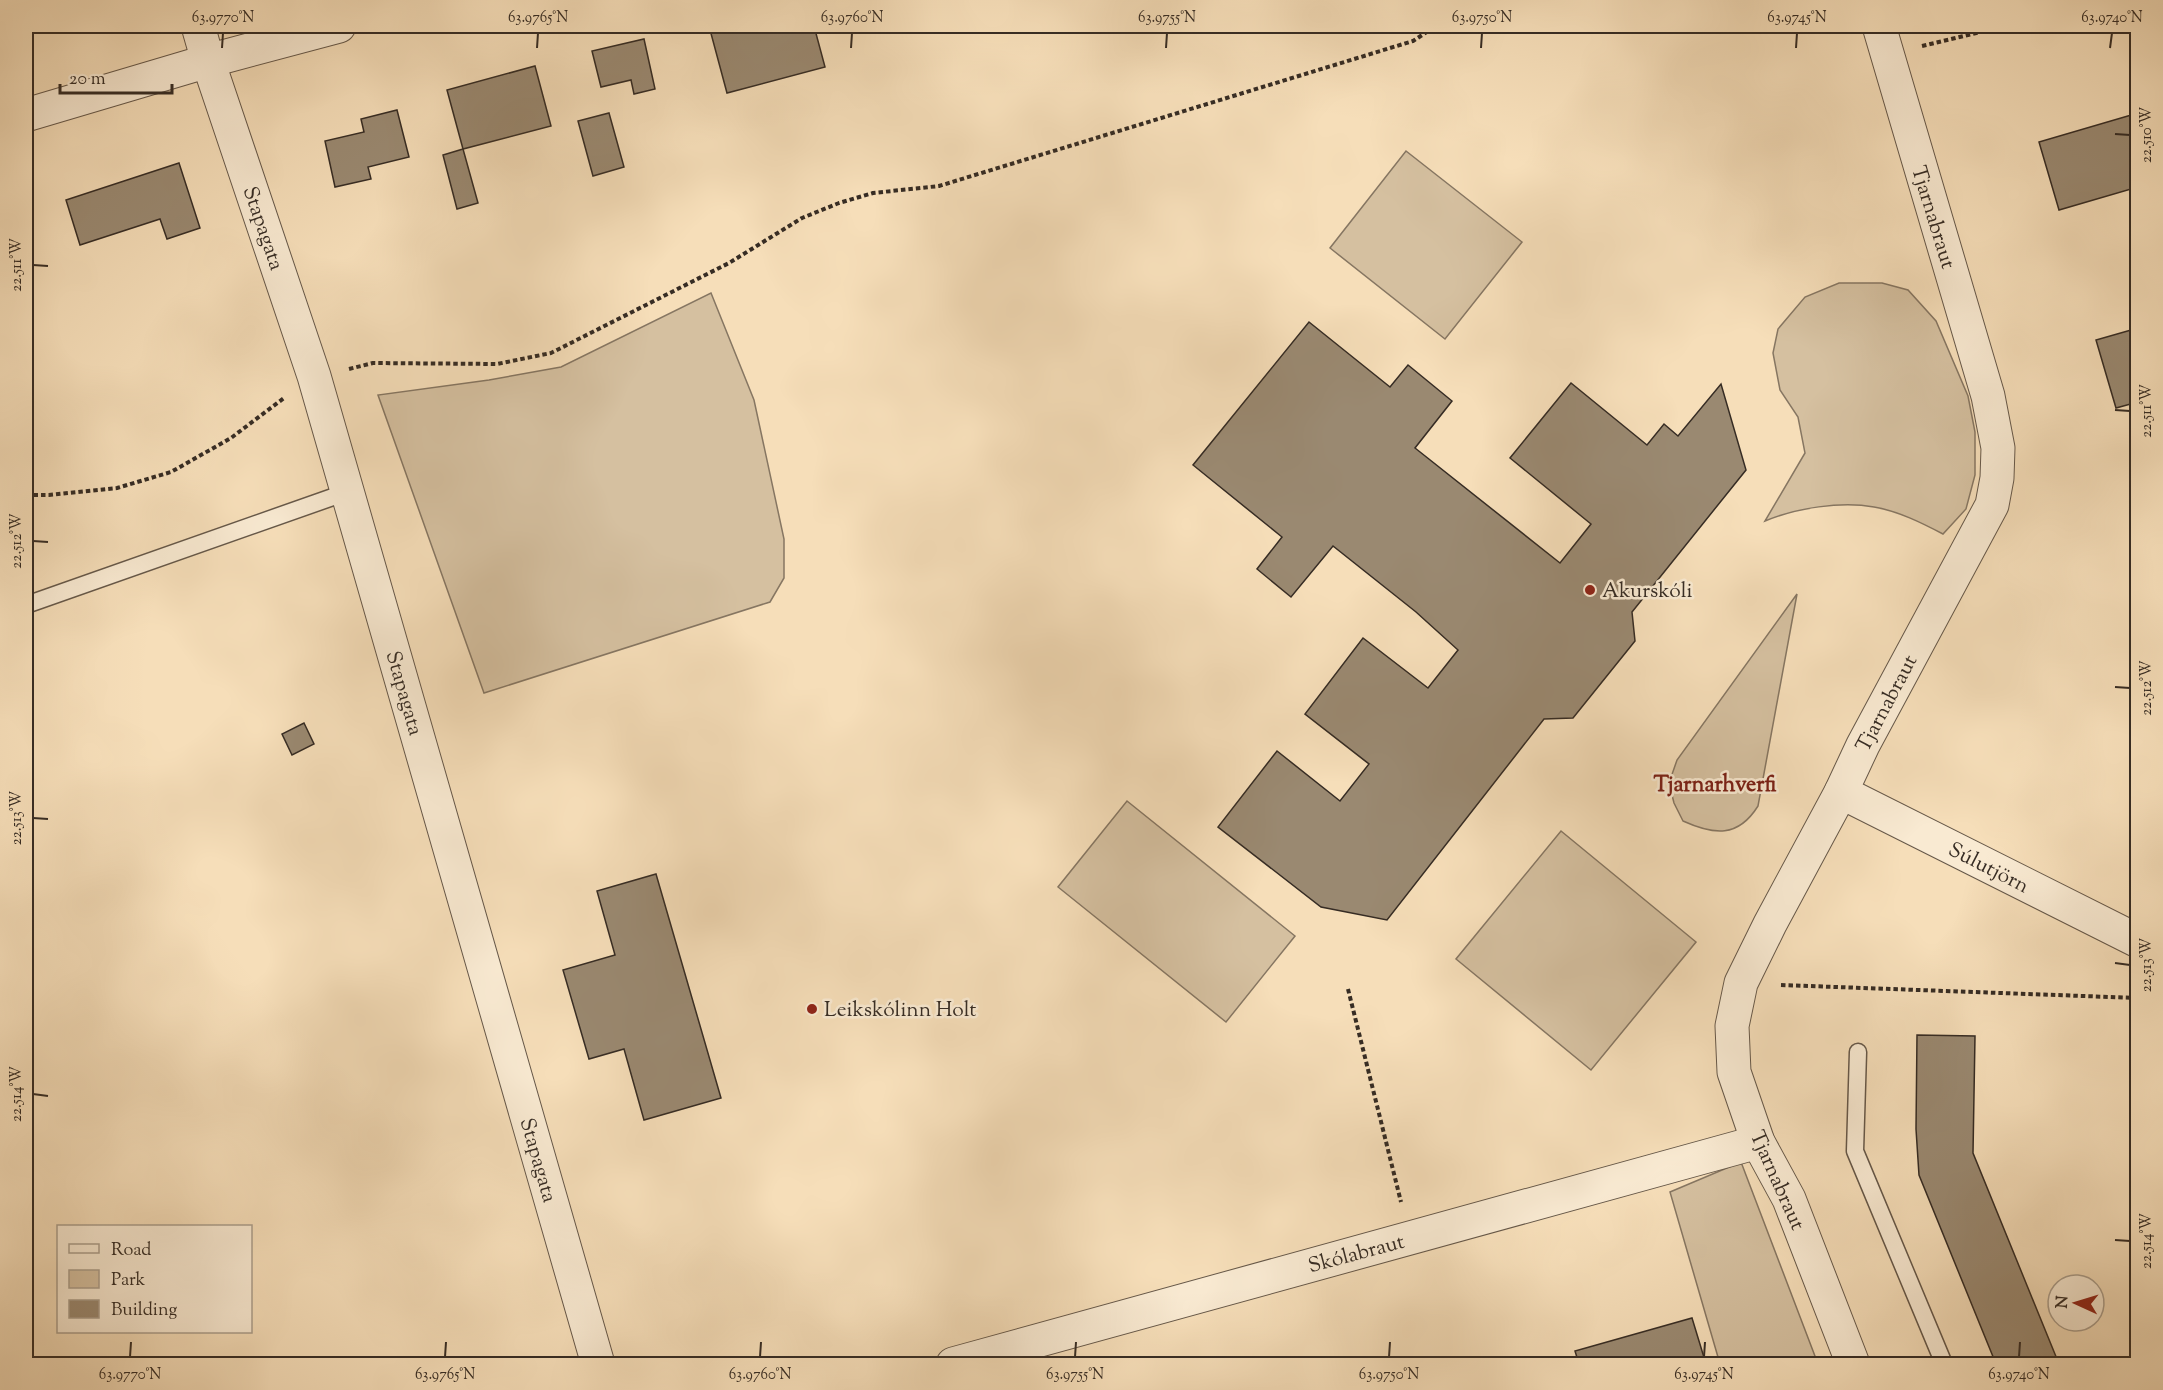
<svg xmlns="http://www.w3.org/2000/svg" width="2163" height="1390" font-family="'Sorts Mill Goudy',serif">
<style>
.green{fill:#d5c0a0;stroke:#867662;stroke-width:1.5}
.building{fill:#9a8971;stroke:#362c24;stroke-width:1.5}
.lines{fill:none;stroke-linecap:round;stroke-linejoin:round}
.service-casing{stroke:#665849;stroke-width:19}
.minor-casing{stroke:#665849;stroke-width:35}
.tertiary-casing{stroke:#665849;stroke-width:35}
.path{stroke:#362c24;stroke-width:4;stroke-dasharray:4.5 3;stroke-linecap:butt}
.service{stroke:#f9ead2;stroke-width:16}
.minor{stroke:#f9ead2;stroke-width:33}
.tertiary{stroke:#f9ead2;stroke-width:33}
.ticks{fill:none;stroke:#362c24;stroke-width:2}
.poi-dot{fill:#8f2418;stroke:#f9ead2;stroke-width:2}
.labels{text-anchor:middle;stroke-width:5;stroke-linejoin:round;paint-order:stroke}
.street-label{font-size:21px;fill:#362c24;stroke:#f9ead2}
.poi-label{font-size:21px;fill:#362c24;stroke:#f9ead2;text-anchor:start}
.neighbourhood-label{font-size:22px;font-weight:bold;fill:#7a1f14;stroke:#f9ead2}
.neatline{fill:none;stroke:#362c24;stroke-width:2}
.ticks-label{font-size:15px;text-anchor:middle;fill:#362c24}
</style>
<rect width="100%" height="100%" fill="#f6deb9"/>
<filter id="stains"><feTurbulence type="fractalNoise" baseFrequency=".00333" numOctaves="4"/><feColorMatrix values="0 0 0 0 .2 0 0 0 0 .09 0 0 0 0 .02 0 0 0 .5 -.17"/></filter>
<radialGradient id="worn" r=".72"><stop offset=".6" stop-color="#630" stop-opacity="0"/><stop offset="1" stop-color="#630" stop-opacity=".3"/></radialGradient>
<g class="green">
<path d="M1406 151 1522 242 1445 339 1330 248Z"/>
<path d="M1839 283H1882L1908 290 1936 321 1968 396 1975 432V475L1966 509 1943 534C1922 523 1898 511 1874 507 1841 501 1796 508 1765 521L1805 453 1798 417 1780 390 1773 353 1778 329 1805 297Z"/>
<path d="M711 293 754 400 784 539V578L770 602 484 693 378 395 489 380 561 367Z"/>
<path d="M1797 594 1758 806C1738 838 1714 835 1683 821L1674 803 1669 783 1677 760Z"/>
<path d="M1127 801 1295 936 1226 1022 1058 887Z"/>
<path d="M1561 831 1696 942 1591 1070 1456 959Z"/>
<path d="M1741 1162 1818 1364H1720L1670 1192Z"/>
</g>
<g class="building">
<path d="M709 26H814L825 67 727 93Z"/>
<path d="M855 26H881L856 32Z"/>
<path d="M644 39 655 89 634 94 631 80 601 87 592 51Z"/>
<path d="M535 66 551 126 463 149 447 90Z"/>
<path d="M397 110 409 157 368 167 371 179 335 187 325 141 364 132 361 119Z"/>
<path d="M609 113 624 167 593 176 578 121Z"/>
<path d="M2138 113V187L2059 210 2039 142Z"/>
<path d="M463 149 478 203 457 209 443 155Z"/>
<path d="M179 163 200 228 167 239 160 219 80 245 66 200Z"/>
<path d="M1309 322 1390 387 1408 365 1452 401 1415 448 1560 563 1591 524 1510 458 1571 383 1647 445 1664 424 1678 436 1721 384 1746 470 1632 612 1635 641 1573 718 1544 719 1387 920 1321 907 1218 827 1277 751 1340 801 1369 764 1305 714 1363 638 1428 688 1458 650 1416 612 1333 546 1291 597 1257 569 1282 537 1193 465Z"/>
<path d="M2138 328V402L2116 408 2096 340Z"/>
<path d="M304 723 314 744 292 755 282 734Z"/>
<path d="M656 874 721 1098 644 1120 624 1049 589 1059 563 970 615 955 597 891Z"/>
<path d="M1917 1035 1975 1036 1973 1153 2059 1364H1996L1919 1175 1916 1129Z"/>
<path d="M1692 1318 1706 1364H1579L1575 1351Z"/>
</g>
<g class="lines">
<defs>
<g id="service">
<path d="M26 605 347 492"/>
<path d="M1858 1052 1855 1151 1944 1364"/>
</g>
<g id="minor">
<path d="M198 26 208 61 314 376 598 1364"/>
<path d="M26 115 208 61 339 26"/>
<path d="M953 1364 1758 1142"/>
</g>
<g id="tertiary">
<path d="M1841 792 2138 941"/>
<path d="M1853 1364 1789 1199 1758 1142 1734 1072 1732 1026 1741 983 1770 924 1841 792 1863 745 1992 505 1997 478 1998 448 1988 396 1879 26"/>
</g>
</defs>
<use href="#service" class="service-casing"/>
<use href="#minor" class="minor-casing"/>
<use href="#tertiary" class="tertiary-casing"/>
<g class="path">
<path d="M1922 46 2006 26"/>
<path d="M349 369 373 363 497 364 551 353 729 263 802 218 839 203 873 193 939 186 1413 41 1436 26"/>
<path d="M26 495H49L117 488 171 472 231 438 284 398"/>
<path d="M1781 985 2138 998"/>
<path d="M1348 989 1401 1202"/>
</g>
<use href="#service" class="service"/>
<use href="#minor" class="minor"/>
<use href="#tertiary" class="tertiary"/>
</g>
<path class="ticks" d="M222 48 223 33M537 48 538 33M851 48 852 33M1166 48 1167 33M1481 48 1482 33M1796 48 1797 33M2110 48 2112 33M2115 134 2130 135M33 265 48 266M2115 410 2130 411M33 541 48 542M2115 687 2130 688M33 818 48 819M2115 963 2130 965M33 1094 48 1096M2115 1240 2130 1241M130 1357 131 1342M445 1357 446 1342M760 1357 761 1342M1075 1357 1076 1342M1389 1357 1390 1342M1704 1357 1705 1342M2019 1357 2020 1342"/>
<g class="poi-dot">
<circle cx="1590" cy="590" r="6"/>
<circle cx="812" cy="1009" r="6"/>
</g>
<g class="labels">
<g class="street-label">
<text transform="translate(1934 217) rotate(73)" y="7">Tjarnabraut</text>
<text transform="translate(264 228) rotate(71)" y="7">Stapagata</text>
<text transform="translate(405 693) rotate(74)" y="7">Stapagata</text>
<text transform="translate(1886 703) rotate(-62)" y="7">Tjarnabraut</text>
<text transform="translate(1989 867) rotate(27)" y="7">Súlutjörn</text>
<text transform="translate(539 1160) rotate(74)" y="7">Stapagata</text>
<text transform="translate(1778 1180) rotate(66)" y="7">Tjarnabraut</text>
<text transform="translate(1356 1253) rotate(-15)" y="7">Skólabraut</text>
</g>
<g class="poi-label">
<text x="1602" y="597">Akurskóli</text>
<text x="824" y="1016">Leikskólinn Holt</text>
</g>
<g class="neighbourhood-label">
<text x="1715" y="791">Tjarnarhverfi</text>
</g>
</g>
<rect width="2163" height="1390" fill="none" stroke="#f6deb9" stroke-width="66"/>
<rect x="57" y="1225" width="195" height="108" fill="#f9ead2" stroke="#ab9e8c" stroke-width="1.5"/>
<rect x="69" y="1244" width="30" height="9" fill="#f9ead2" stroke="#ab9e8c" stroke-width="1.5"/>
<text x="111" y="1255" font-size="18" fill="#362c24">Road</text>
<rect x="69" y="1270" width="30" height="18" fill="#d5c0a0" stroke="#ab9e8c" stroke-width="1.5"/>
<text x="111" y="1285" font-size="18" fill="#362c24">Park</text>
<rect x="69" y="1300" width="30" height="18" fill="#9a8971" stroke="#ab9e8c" stroke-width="1.5"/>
<text x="111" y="1315" font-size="18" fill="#362c24">Building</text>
<g transform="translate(2076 1303) rotate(274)"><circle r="28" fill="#f9ead2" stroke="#ab9e8c" stroke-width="1.5"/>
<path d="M0-4.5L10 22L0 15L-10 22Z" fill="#8f2418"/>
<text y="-9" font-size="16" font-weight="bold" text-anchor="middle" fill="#362c24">N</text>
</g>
<path d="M60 84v9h112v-9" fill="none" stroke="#362c24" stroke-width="3"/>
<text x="69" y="84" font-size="18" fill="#362c24" stroke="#f9ead2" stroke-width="4.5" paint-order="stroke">20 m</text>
<rect x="33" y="33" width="2097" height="1324" class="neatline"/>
<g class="ticks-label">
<text x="223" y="22">63.9770°N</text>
<text x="538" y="22">63.9765°N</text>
<text x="852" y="22">63.9760°N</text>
<text x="1167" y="22">63.9755°N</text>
<text x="1482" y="22">63.9750°N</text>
<text x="1797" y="22">63.9745°N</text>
<text x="2112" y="22">63.9740°N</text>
<text transform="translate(2146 135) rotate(-90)" y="5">22.510°W</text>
<text transform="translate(16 265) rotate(-90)" y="5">22.511°W</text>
<text transform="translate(2146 411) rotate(-90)" y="5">22.511°W</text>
<text transform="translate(16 541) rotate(-90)" y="5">22.512°W</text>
<text transform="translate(2146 688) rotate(-90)" y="5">22.512°W</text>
<text transform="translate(16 818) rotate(-90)" y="5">22.513°W</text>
<text transform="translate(2146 965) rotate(-90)" y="5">22.513°W</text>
<text transform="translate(16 1094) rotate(-90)" y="5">22.514°W</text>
<text transform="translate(2146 1241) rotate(-90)" y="5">22.514°W</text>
<text x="130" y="1379">63.9770°N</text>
<text x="445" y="1379">63.9765°N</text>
<text x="760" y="1379">63.9760°N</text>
<text x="1075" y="1379">63.9755°N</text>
<text x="1389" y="1379">63.9750°N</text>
<text x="1704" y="1379">63.9745°N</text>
<text x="2019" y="1379">63.9740°N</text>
</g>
<rect width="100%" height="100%" filter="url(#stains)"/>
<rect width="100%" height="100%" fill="url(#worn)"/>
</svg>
